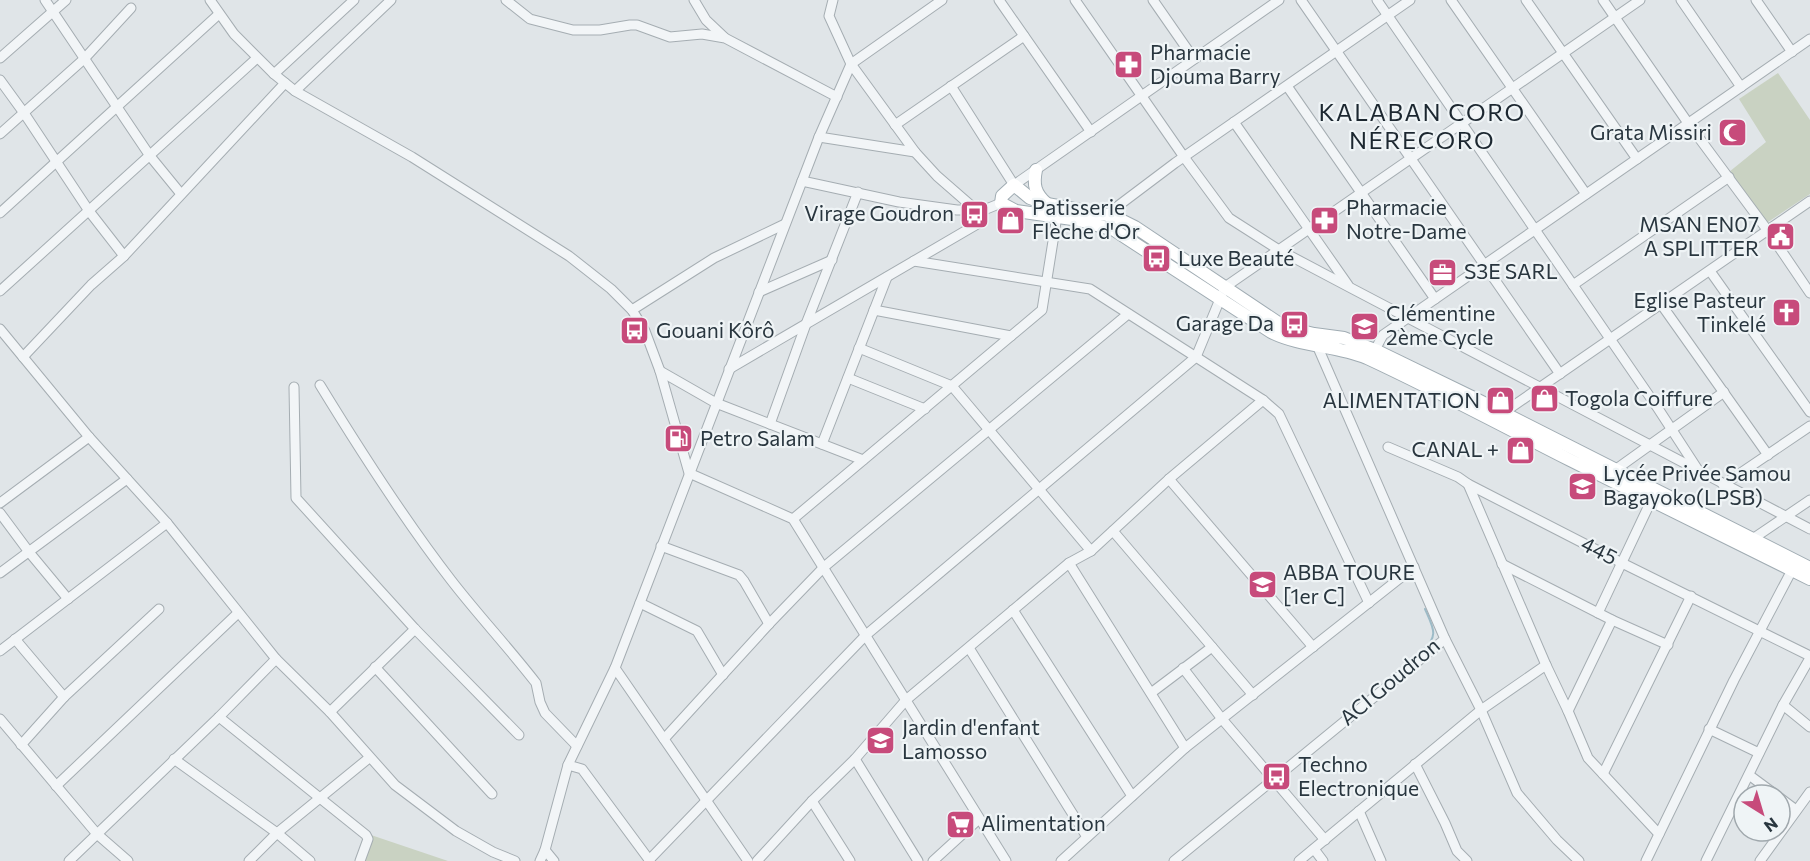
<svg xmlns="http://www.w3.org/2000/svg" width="1810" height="861" font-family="Commissioner,sans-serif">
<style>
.pitch{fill:#c9d2c2}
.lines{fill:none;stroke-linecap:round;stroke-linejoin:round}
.stream{stroke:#9dbbc7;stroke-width:2}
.minor-casing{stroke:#a5adb2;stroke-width:11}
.major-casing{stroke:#a0acb3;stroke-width:14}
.minor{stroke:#f2f5f7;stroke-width:9}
.major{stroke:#fff;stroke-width:12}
.labels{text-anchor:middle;stroke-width:4.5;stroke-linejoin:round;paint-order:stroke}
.poi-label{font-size:21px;fill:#29363f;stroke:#eff4f6;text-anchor:start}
.street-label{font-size:21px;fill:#29363f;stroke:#eff4f6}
.quarter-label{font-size:24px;letter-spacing:1.5px;fill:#1c2730;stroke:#eff4f6}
</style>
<rect width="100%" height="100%" fill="#e0e5e8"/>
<g class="pitch">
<path d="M1778 73 1810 120V194L1765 224 1729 172 1766 142 1739 99Z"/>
<path d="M371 835 448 861H362Z"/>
</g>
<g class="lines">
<g class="stream">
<path d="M1422 652C1439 636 1434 629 1425 609"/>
<path d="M1380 687 1412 660"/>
</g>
<defs>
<g id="minor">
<path d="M45 0 150 156 181 194"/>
<path d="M210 0 234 34 274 74 295 91 412 157 569 256 611 289 632 310 645 331 660 371 689 473 793 519 1006 861"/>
<path d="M506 0 530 19 573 30H600L630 25H637L670 37 702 34 725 38 837 97"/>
<path d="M694 0 706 20 724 37"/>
<path d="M833 0 829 16 851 64 915 152 937 176 976 210"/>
<path d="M999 0 1091 132"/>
<path d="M1075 0 1184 157 1229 218 1279 250 1349 287 1810 529"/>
<path d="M1153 0 1194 59"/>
<path d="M1301 0 1560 374"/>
<path d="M1377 0 1659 410 1698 470"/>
<path d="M1451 0 1586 194"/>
<path d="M1526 0 1637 159"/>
<path d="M1603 0 1688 123 1768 231 1810 293"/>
<path d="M1681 0 1741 87"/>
<path d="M1756 0 1792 52"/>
<path d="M0 58 66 0"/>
<path d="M274 74 354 0"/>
<path d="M0 80 24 113 89 211 124 256"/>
<path d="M951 86 1014 185 1279 0"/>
<path d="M1287 86 1435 299"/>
<path d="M295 91 391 0"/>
<path d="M1234 122 1348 285"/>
<path d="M895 125 1024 36"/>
<path d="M0 134 84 59 131 8"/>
<path d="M819 137 915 152"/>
<path d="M802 181 899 202 957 210H984L1001 203"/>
<path d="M0 213 219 14"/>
<path d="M1106 215 1175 163 1410 0"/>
<path d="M914 261 1090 289 1263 400 1279 414 1369 603"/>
<path d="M1710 271 1810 412"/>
<path d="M1573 285 1729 177"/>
<path d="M0 291 257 58"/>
<path d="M759 292 832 260"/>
<path d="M1661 304 1768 455"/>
<path d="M632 310 714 258 785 224"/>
<path d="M874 310 1011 336"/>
<path d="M0 329 89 437 167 523 276 659 330 712 395 785 456 831 493 852 515 861"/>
<path d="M1316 343 1445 639 1481 710 1517 793 1557 840 1579 861"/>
<path d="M859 348 952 386 1091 551"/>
<path d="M1375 350 1383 335 1810 39"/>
<path d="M23 357 91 285 124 256 285 83"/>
<path d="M729 369 979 223 984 210"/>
<path d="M660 371 716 403 863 460"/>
<path d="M848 378 925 409"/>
<path d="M320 385C361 452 403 518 451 580 478 615 509 648 536 683L540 702 545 713 577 746"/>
<path d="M294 387 296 498 415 629 519 735"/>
<path d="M1503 413 1810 201"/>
<path d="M770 424 806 324 858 192"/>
<path d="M822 444 887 277"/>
<path d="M1388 447 1458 477 1468 484 1622 563 1810 656"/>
<path d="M1615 470 1724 392"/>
<path d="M1169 479 1313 647"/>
<path d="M1468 484 1546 665 1568 711 1588 758 1659 834"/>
<path d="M1723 485 1810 426"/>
<path d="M0 503 89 437"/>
<path d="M0 513 29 552 68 599"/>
<path d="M793 519 1042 310 1057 216"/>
<path d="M1113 531 1253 695"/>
<path d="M1754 538 1810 500"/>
<path d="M661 546 739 575 744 581 769 624"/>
<path d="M1069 563 1185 748"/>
<path d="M1502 564 1612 620 1668 645"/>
<path d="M0 573 127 479"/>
<path d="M640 603 697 631 723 675"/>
<path d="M1013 610 1132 796"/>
<path d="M1598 613 1651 501"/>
<path d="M15 639 64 697"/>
<path d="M969 648 1087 837"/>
<path d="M0 651 167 523"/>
<path d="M375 667 492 794"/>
<path d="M615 668 748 861"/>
<path d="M1183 668 1222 719 1325 840"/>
<path d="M1151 693 1212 647"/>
<path d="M1783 705 1810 727"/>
<path d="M1568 711 1612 620"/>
<path d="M330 712 415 629"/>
<path d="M219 717 366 835 368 839 360 861"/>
<path d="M0 719 97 834 128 861"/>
<path d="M1709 729 1759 753"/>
<path d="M664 739 769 624 824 567 1128 314"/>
<path d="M21 745 64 697 159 609"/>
<path d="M174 759 277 833 310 861"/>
<path d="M855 759 918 861"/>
<path d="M1415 764 1445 823 1457 851 1467 861"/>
<path d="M568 765 582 769 650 861"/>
<path d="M1603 774 1691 596"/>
<path d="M1749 775 1776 795"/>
<path d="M56 786 238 613"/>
<path d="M1780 798 1796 810"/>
<path d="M812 801 850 861"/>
<path d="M1359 811 1381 861"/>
<path d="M1314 849 1323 861"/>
<path d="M545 850 568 765 615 668 819 137 851 64 942 0"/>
<path d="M649 860 866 635 1196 357 1225 287 1640 0"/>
<path d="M69 861 219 717 276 659"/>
<path d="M249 861 277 833 369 758"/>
<path d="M540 861 545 850 554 861"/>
<path d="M757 861 812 801 855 759 906 700 1069 563 1091 551 1169 479 1263 400"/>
<path d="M933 861 979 819"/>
<path d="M1061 861 1185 748 1414 567"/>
<path d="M1174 861 1445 639"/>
<path d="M1299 861 1481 710 1546 665"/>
<path d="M1646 861 1734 680 1792 570"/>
<path d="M1706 861 1783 705 1810 658"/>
<path d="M1760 861 1810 792"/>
</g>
<g id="major">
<path d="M1036 170C1033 185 1035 193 1046 203"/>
<path d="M1810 568 1472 397 1375 350 1344 338 1314 334 1289 328 1280 324 1135 227 1113 216 1047 204 1030 198 1014 185 1002 196 1001 203 1016 211 1079 220 1114 230 1271 332C1301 347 1337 345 1367 358 1436 390 1503 426 1570 460 1650 500 1731 539 1810 579"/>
</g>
</defs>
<use href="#minor" class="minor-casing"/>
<use href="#major" class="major-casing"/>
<use href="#minor" class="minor"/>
<use href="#major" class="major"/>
</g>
<defs>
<symbol id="pharmacy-square" viewBox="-11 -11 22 22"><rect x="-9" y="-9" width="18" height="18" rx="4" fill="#c74b7b" stroke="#eff4f6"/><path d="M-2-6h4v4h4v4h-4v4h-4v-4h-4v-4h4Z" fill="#fff"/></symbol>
<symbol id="mosque-square" viewBox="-11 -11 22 22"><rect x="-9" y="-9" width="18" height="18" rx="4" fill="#c74b7b" stroke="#eff4f6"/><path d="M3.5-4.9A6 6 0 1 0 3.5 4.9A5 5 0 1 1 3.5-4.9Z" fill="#fff"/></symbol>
<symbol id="bus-square" viewBox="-11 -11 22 22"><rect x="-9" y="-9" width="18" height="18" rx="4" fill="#c74b7b" stroke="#eff4f6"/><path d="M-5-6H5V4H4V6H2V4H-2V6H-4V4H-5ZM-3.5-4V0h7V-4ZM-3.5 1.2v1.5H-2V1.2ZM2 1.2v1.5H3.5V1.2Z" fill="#fff"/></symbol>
<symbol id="shop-square" viewBox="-11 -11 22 22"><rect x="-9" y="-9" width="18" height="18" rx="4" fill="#c74b7b" stroke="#eff4f6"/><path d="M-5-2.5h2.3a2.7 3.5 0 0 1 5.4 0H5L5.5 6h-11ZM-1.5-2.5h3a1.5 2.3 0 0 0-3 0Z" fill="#fff"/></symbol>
<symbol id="civic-square" viewBox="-11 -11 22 22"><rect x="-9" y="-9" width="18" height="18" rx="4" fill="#c74b7b" stroke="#eff4f6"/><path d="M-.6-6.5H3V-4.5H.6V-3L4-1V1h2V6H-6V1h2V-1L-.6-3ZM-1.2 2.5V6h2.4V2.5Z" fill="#fff"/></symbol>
<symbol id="office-square" viewBox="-11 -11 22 22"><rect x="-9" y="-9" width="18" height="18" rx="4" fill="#c74b7b" stroke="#eff4f6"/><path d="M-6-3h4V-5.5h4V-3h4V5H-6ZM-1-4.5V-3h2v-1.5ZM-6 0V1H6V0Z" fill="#fff"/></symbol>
<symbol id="church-square" viewBox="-11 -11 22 22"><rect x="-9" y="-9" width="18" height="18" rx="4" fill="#c74b7b" stroke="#eff4f6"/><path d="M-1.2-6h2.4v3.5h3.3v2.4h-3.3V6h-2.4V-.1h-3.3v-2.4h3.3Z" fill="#fff"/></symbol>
<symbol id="school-square" viewBox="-11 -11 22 22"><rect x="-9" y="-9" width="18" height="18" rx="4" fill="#c74b7b" stroke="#eff4f6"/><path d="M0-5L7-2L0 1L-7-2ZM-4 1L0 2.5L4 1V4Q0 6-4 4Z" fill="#fff"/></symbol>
<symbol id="fuel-square" viewBox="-11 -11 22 22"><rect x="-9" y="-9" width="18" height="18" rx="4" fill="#c74b7b" stroke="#eff4f6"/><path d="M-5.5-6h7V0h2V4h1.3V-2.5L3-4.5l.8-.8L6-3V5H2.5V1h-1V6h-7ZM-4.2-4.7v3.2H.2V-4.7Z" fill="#fff"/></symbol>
<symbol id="supermarket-square" viewBox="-11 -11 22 22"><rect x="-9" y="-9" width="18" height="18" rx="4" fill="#c74b7b" stroke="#eff4f6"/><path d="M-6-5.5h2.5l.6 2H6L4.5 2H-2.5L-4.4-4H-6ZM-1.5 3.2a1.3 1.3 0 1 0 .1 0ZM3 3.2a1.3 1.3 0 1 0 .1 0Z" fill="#fff"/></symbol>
</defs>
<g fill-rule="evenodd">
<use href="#pharmacy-square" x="1112" y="48" width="33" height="33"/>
<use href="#mosque-square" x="1716" y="116" width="33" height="33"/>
<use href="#bus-square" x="958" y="198" width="33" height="33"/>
<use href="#shop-square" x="994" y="204" width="33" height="33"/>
<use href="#pharmacy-square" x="1308" y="204" width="33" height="33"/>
<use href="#civic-square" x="1764" y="220" width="33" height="33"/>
<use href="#bus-square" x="1140" y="242" width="33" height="33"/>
<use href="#office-square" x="1426" y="256" width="33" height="33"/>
<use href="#church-square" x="1770" y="296" width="33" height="33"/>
<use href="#bus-square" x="1278" y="308" width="33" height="33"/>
<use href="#school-square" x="1348" y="310" width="33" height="33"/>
<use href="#bus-square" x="618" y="314" width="33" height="33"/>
<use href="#shop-square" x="1528" y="382" width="33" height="33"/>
<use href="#shop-square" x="1484" y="384" width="33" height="33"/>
<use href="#fuel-square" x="662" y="422" width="33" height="33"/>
<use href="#shop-square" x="1504" y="434" width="33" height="33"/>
<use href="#school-square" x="1566" y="470" width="33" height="33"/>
<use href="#school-square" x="1246" y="568" width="33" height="33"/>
<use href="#school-square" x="864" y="724" width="33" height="33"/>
<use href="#bus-square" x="1260" y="760" width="33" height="33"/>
<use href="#supermarket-square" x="944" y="808" width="33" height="33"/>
</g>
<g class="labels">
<g class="poi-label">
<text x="1150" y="60">Pharmacie<tspan x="1150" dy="24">Djouma Barry</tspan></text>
<text x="1712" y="140" text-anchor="end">Grata Missiri</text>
<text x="1032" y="215">Patisserie<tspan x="1032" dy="24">Flèche d'Or</tspan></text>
<text x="1346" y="215">Pharmacie<tspan x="1346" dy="24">Notre-Dame</tspan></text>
<text x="954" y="221" text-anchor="end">Virage Goudron</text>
<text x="1759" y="232" text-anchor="end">MSAN EN07<tspan x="1759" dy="24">A SPLITTER</tspan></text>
<text x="1178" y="266">Luxe Beauté</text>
<text x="1464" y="279">S3E SARL</text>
<text x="1766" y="308" text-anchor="end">Eglise Pasteur<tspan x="1766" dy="24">Tinkelé</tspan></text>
<text x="1386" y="321">Clémentine<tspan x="1386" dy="24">2ème Cycle</tspan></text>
<text x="1274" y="331" text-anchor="end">Garage Da</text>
<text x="656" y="338">Gouani Kôrô</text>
<text x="1565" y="406">Togola Coiffure</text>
<text x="1480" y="408" text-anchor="end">ALIMENTATION</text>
<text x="700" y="446">Petro Salam</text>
<text x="1499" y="457" text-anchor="end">CANAL +</text>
<text x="1603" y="481">Lycée Privée Samou<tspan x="1603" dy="24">Bagayoko(LPSB)</tspan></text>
<text x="1283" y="580">ABBA TOURE<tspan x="1283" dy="24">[1er C]</tspan></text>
<text x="902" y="735">Jardin d'enfant<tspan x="902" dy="24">Lamosso</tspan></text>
<text x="1298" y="772">Techno<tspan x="1298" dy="24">Electronique</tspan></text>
<text x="981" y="831">Alimentation</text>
</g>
<g class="street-label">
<text transform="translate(1599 551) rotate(27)" y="7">445</text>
<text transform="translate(1390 682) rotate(-40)" y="7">ACI Goudron</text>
</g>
<g class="quarter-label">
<text x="1422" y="121">KALABAN CORO<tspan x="1422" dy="28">NÉRECORO</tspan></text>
</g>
</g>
<g transform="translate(1762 813) rotate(143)"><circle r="28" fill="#eff4f6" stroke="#a0a8ad" stroke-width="1.5"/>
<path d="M0-4.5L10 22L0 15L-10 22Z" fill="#c74b7b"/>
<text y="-9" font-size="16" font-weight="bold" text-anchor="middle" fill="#29363f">N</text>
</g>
</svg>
